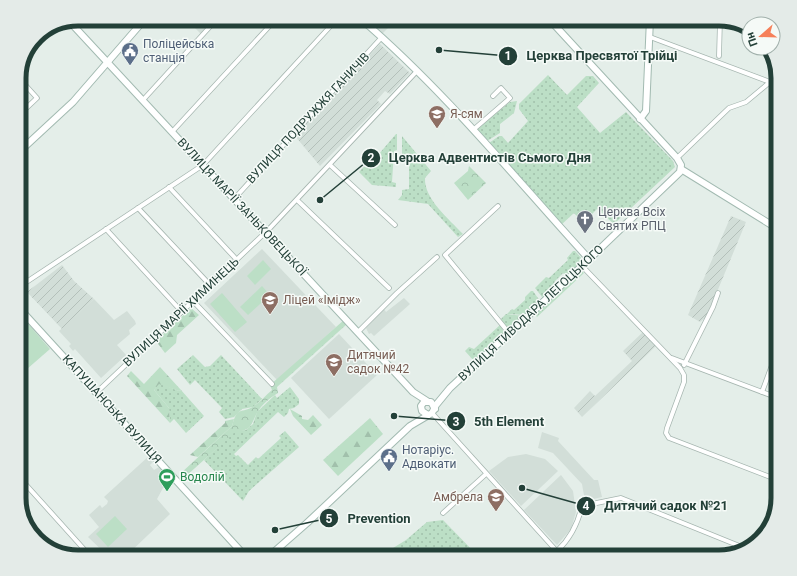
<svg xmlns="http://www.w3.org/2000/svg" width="797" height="576" font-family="Roboto,sans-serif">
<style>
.built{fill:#d2ded8}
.industrial{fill:url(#industrial-furrows)}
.grass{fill:url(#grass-dots)}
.forest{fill:url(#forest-firs)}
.park{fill:url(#park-crowns)}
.pitch{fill:#bcdfc6}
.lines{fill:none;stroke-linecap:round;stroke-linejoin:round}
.street-casing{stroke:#a6b6b0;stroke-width:5.5}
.secondary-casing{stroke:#a2bab1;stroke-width:8}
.street{stroke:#fff;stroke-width:4}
.secondary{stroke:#fff;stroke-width:6}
.labels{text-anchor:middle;stroke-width:3;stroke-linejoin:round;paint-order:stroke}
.service-label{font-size:12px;fill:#4e5e75;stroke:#f5faf7;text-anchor:start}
.education-label{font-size:12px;fill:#785e54;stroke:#f5faf7;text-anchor:start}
.street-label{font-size:12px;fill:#234038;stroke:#f5faf7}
.worship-label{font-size:12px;fill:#5b616d;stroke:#f5faf7;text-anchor:start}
.leisure-label{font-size:12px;fill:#27864d;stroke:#f5faf7;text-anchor:start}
.rim{fill:none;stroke:#234038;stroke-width:5}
.leader{fill:none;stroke:#234038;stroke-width:1.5}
.callout-dot{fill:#234038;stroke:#f5faf7;stroke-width:1.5}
.mark-label{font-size:12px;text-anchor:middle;font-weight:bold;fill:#fff}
.callout-label{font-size:13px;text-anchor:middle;font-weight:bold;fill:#234038;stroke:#f5faf7;stroke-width:3;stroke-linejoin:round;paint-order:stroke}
</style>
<defs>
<pattern id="industrial-furrows" width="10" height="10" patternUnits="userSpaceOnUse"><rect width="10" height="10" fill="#d2ded8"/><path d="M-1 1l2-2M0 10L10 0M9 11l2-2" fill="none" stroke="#b4c0ba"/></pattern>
<pattern id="grass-dots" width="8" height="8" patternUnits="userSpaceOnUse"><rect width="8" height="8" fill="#bcdfc6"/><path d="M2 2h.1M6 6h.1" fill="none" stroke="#a1c0ab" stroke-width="1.8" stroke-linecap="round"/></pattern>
<pattern id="forest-firs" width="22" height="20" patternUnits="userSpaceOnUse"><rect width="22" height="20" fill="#bcdfc6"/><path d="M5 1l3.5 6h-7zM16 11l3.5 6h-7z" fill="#a1c0ab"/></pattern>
<pattern id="park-crowns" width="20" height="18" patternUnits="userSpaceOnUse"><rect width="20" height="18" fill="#bcdfc6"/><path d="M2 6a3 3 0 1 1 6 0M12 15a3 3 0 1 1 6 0" fill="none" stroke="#a1c0ab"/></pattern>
</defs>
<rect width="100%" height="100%" fill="#e4eee9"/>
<g class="built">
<path d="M192 19H214L209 22 210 24 201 34 189 22Z"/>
<path d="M366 19H397L382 34Z"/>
<path d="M262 249 336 327 277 380 204 303Z"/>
<path d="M404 298 410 304 374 336 371 333 369 334 366 328 384 309 386 312Z"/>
<path d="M94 299 114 320 127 311 135 321 136 324 129 330 130 334 117 345 126 355 101 378 75 349 73 351 69 346 71 344 59 331Z"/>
<path d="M339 334 377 375 329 419 291 378Z"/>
<path d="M542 432 559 438 558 441 594 480H598L602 497 585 501 582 484 553 453 538 448Z"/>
<path d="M526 454 545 459 558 471 521 506 489 471 508 457Z"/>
<path d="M149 456 154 461 150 465 154 470 159 467 171 480 163 488 157 499 170 514 125 557H109L88 537 99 527 89 515 100 505 102 508 107 504 108 501 104 497Z"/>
<path d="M561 475 573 491 576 512 571 529 557 545 524 510Z"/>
</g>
<g class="industrial">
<path d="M380 44 410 73 390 94 385 91 377 100 381 104 320 166 295 136Z"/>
<path d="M731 216 746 222 707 316 700 322 688 315Z"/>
<path d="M62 265 74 281 94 299 62 329 27 292Z"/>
<path d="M643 332 656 346 582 417 574 408 590 391 595 396 632 361 623 351Z"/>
</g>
<g class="grass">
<path d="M548 75 567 95 586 76H593L599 83 577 107 600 133 626 112 673 161 675 167 614 224 597 209 583 223 574 213 561 225 489 143 499 136H502L508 143 528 121 519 109V104Z"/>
<path d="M517 101 514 113 500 124V133L487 141 475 130 510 102Z"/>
<path d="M396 134H397V150L394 151 392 182 396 183V187L372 185 359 172 370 160 373 161Z"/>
<path d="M402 136 431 171 425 178C424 199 449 219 463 234L458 237 428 204 398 200 402 195V190L409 189V158L402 157Z"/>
<path d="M573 251H575L583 260 566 276 563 273 554 282 557 285 542 297 535 288 546 277 549 278 568 260 567 258Z"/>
<path d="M581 270 584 273 537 317 534 313Z"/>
<path d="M531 291H533L540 301 525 315 507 314 512 309 514 310 525 300V297Z"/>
<path d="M506 314 524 316 508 330 500 320Z"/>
<path d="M500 325 505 334 474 361 465 351 469 347 474 349Z"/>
<path d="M193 355 205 367 210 366 221 355 262 399 253 407 242 409 234 417 225 419 219 412 222 408 195 380 190 385 177 369Z"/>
<path d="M159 383 179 391 181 390 204 416 186 433 174 419 170 423 169 408 154 390Z"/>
<path d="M290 387 299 399V404L294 408 289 409 288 413 284 417 278 412 234 454 236 456 238 455 248 465 256 457 258 459 281 438 279 436 285 431 299 447 249 491 243 501 204 460 235 431 246 430 253 424 257 412 275 395 277 398Z"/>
<path d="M443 520 479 557H392L393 548 406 540 427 522Z"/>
</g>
<g class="forest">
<path d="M191 308 199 315 177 335 176 343 165 353 156 341Z"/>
<path d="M160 367 181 390 179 391 159 384 154 390 169 408 170 423 127 376 131 371 144 384Z"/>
<path d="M290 409 302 416V419L308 420 313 415 322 425 311 435 293 416Z"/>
<path d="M370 418 383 434 338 476 323 460Z"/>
<path d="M234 419 232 426 198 457 190 455 225 423V421Z"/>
</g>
<g class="park">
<path d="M469 166 486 183 468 200 454 183 468 171Z"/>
<path d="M344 320 347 324 277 387 278 393C271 397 261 405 257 413 250 426 252 430 235 432L185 477 181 473 232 426C238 404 241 415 254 406 260 402 266 395 272 390L270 385Z"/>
</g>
<g class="pitch">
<path d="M263 260 271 269 255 285 247 276Z"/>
<path d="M262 286 270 295 248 315 240 307Z"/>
<path d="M222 293 247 322 235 332 210 304Z"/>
<path d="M19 317H22L50 349 19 376Z"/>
<path d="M115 516 127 529 108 547 96 534Z"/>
</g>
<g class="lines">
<defs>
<g id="street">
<path d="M650 37 778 85"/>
<path d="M719 56 720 20"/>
<path d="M143 100 217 19"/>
<path d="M19 115 37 98 19 78"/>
<path d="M473 130 510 98 501 88 493 96"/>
<path d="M172 132 276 19"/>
<path d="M677 158 729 108 746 102 770 82"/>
<path d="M330 165 395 225"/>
<path d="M169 187 237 260"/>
<path d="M234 199 382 37"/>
<path d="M297 200 389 288"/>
<path d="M498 206 445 255 509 333"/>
<path d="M138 208 210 285"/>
<path d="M106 229 182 312"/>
<path d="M582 266 680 368 684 375V382L667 428 666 433 669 438 778 480"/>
<path d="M19 287 203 165 337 19"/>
<path d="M193 301 272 384"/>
<path d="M358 332 397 293 437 257"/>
<path d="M672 358 778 398"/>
<path d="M684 365 713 307 718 293"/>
<path d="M97 392 269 229 417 71"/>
<path d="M762 392 778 349"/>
<path d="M432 413 562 557"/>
<path d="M19 477 91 557"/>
<path d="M443 513 486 474"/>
<path d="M557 551C570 539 578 523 582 506L621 498 747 549"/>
</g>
<g id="secondary">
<path d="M361 19C445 91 515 178 589 259"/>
<path d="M70 22 401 379 413 392 427 401"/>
<path d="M640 119 646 111 650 19"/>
<path d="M19 152 73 102 145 19"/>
<path d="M681 169 778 229"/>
<path d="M19 308 246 557"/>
<path d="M428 415 422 411 421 406 424 402H431L435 409"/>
<path d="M266 557 275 551 307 523 410 426 432 413 436 405 450 388 582 266 680 172 681 165 677 158 549 19"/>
</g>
</defs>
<use href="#street" class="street-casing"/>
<use href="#secondary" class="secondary-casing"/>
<use href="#street" class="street"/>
<use href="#secondary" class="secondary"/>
</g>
<defs>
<symbol id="civic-pin" viewBox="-11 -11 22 30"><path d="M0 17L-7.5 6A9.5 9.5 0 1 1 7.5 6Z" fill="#5c6f8a" stroke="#f5faf7"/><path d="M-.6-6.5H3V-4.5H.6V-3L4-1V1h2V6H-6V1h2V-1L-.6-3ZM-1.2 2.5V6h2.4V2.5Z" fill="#fff"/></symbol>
<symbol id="school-pin" viewBox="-11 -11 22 30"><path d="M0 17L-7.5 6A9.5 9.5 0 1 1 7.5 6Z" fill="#8d6e63" stroke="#f5faf7"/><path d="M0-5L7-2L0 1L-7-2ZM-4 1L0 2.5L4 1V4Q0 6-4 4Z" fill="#fff"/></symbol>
<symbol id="church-pin" viewBox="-11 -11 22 30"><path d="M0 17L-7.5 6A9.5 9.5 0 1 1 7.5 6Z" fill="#6b7280" stroke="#f5faf7"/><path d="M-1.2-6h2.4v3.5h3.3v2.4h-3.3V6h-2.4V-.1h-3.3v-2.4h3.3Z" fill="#fff"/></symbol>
<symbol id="stadium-pin" viewBox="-11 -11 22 30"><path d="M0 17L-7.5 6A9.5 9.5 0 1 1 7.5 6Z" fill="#2e9e5b" stroke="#f5faf7"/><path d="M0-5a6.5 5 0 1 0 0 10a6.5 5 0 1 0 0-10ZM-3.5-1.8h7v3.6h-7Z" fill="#fff"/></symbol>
</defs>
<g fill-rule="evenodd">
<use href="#civic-pin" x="120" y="41" width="20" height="27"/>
<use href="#school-pin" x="427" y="104" width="20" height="27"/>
<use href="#church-pin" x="575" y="209" width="20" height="27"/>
<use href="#school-pin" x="260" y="290" width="20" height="27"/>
<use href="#school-pin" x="324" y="352" width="20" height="27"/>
<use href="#civic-pin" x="379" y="447" width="20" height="27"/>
<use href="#stadium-pin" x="157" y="467" width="20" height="27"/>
<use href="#school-pin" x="486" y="487" width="20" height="27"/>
</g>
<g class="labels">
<g class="service-label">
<text x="143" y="48">Поліцейська<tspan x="143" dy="14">станція</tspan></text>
<text x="402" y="454">Нотаріус.<tspan x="402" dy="14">Адвокати</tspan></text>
</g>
<g class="education-label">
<text x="450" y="118">Я-сям</text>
<text x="283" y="304">Ліцей «Імідж»</text>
<text x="347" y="359">Дитячий<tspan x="347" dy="14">садок №42</tspan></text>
<text x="483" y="501" text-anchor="end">Амбрела</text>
</g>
<g class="street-label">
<text transform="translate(308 118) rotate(-47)" y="4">ВУЛИЦЯ ПОДРУЖЖЯ ГАНИЧІВ</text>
<text transform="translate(242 207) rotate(47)" y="4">ВУЛИЦЯ МАРІЇ ЗАНЬКОВЕЦЬКОЇ</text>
<text transform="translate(181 312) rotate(-43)" y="4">ВУЛИЦЯ МАРІЇ ХИМИНЕЦЬ</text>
<text transform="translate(531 313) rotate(-43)" y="4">ВУЛИЦЯ ТИВОДАРА ЛЕГОЦЬКОГО</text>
<text transform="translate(112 409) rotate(48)" y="4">КАПУШАНСЬКА ВУЛИЦЯ</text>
</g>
<g class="worship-label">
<text x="598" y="216">Церква Всіх<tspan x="598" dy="14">Святих РПЦ</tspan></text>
</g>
<g class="leisure-label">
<text x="180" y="481">Водолій</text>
</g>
</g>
<path d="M0 0H797V576H0ZM78 26H719A52 52 0 0 1 771 78V498A52 52 0 0 1 719 550H78A52 52 0 0 1 26 498V78A52 52 0 0 1 78 26Z" fill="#e4ebe8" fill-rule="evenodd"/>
<path class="rim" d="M78 26H719A52 52 0 0 1 771 78V498A52 52 0 0 1 719 550H78A52 52 0 0 1 26 498V78A52 52 0 0 1 78 26Z"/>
<path class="leader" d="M439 50L508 56M320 200L371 158M394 416L456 421M522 488L586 506M275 530L329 518"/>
<g class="callout-dot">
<circle cx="439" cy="50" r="4"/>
<circle cx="320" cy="200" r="4"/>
<circle cx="394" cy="416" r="4"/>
<circle cx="522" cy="488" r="4"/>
<circle cx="275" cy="530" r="4"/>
<circle cx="508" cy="56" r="10"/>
<circle cx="371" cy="158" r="10"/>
<circle cx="456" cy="421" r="10"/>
<circle cx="586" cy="506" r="10"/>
<circle cx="329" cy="518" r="10"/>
</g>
<g class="mark-label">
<text x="508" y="60">1</text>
<text x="371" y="162">2</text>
<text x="456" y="426">3</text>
<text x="586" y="510">4</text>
<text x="329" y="523">5</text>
</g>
<g class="callout-label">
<text x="602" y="60">Церква Пресвятої Трійці</text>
<text x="490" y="162">Церква Адвентистів Сьмого Дня</text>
<text x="509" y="426">5th Element</text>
<text x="666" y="510">Дитячий садок №21</text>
<text x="379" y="523">Prevention</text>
</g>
<g transform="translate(761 36) rotate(250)"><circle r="19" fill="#f5faf7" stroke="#a1b0ab"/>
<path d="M0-3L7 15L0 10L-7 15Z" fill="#f6805a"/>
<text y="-6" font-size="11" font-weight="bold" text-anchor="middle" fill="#234038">Пн</text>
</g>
</svg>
